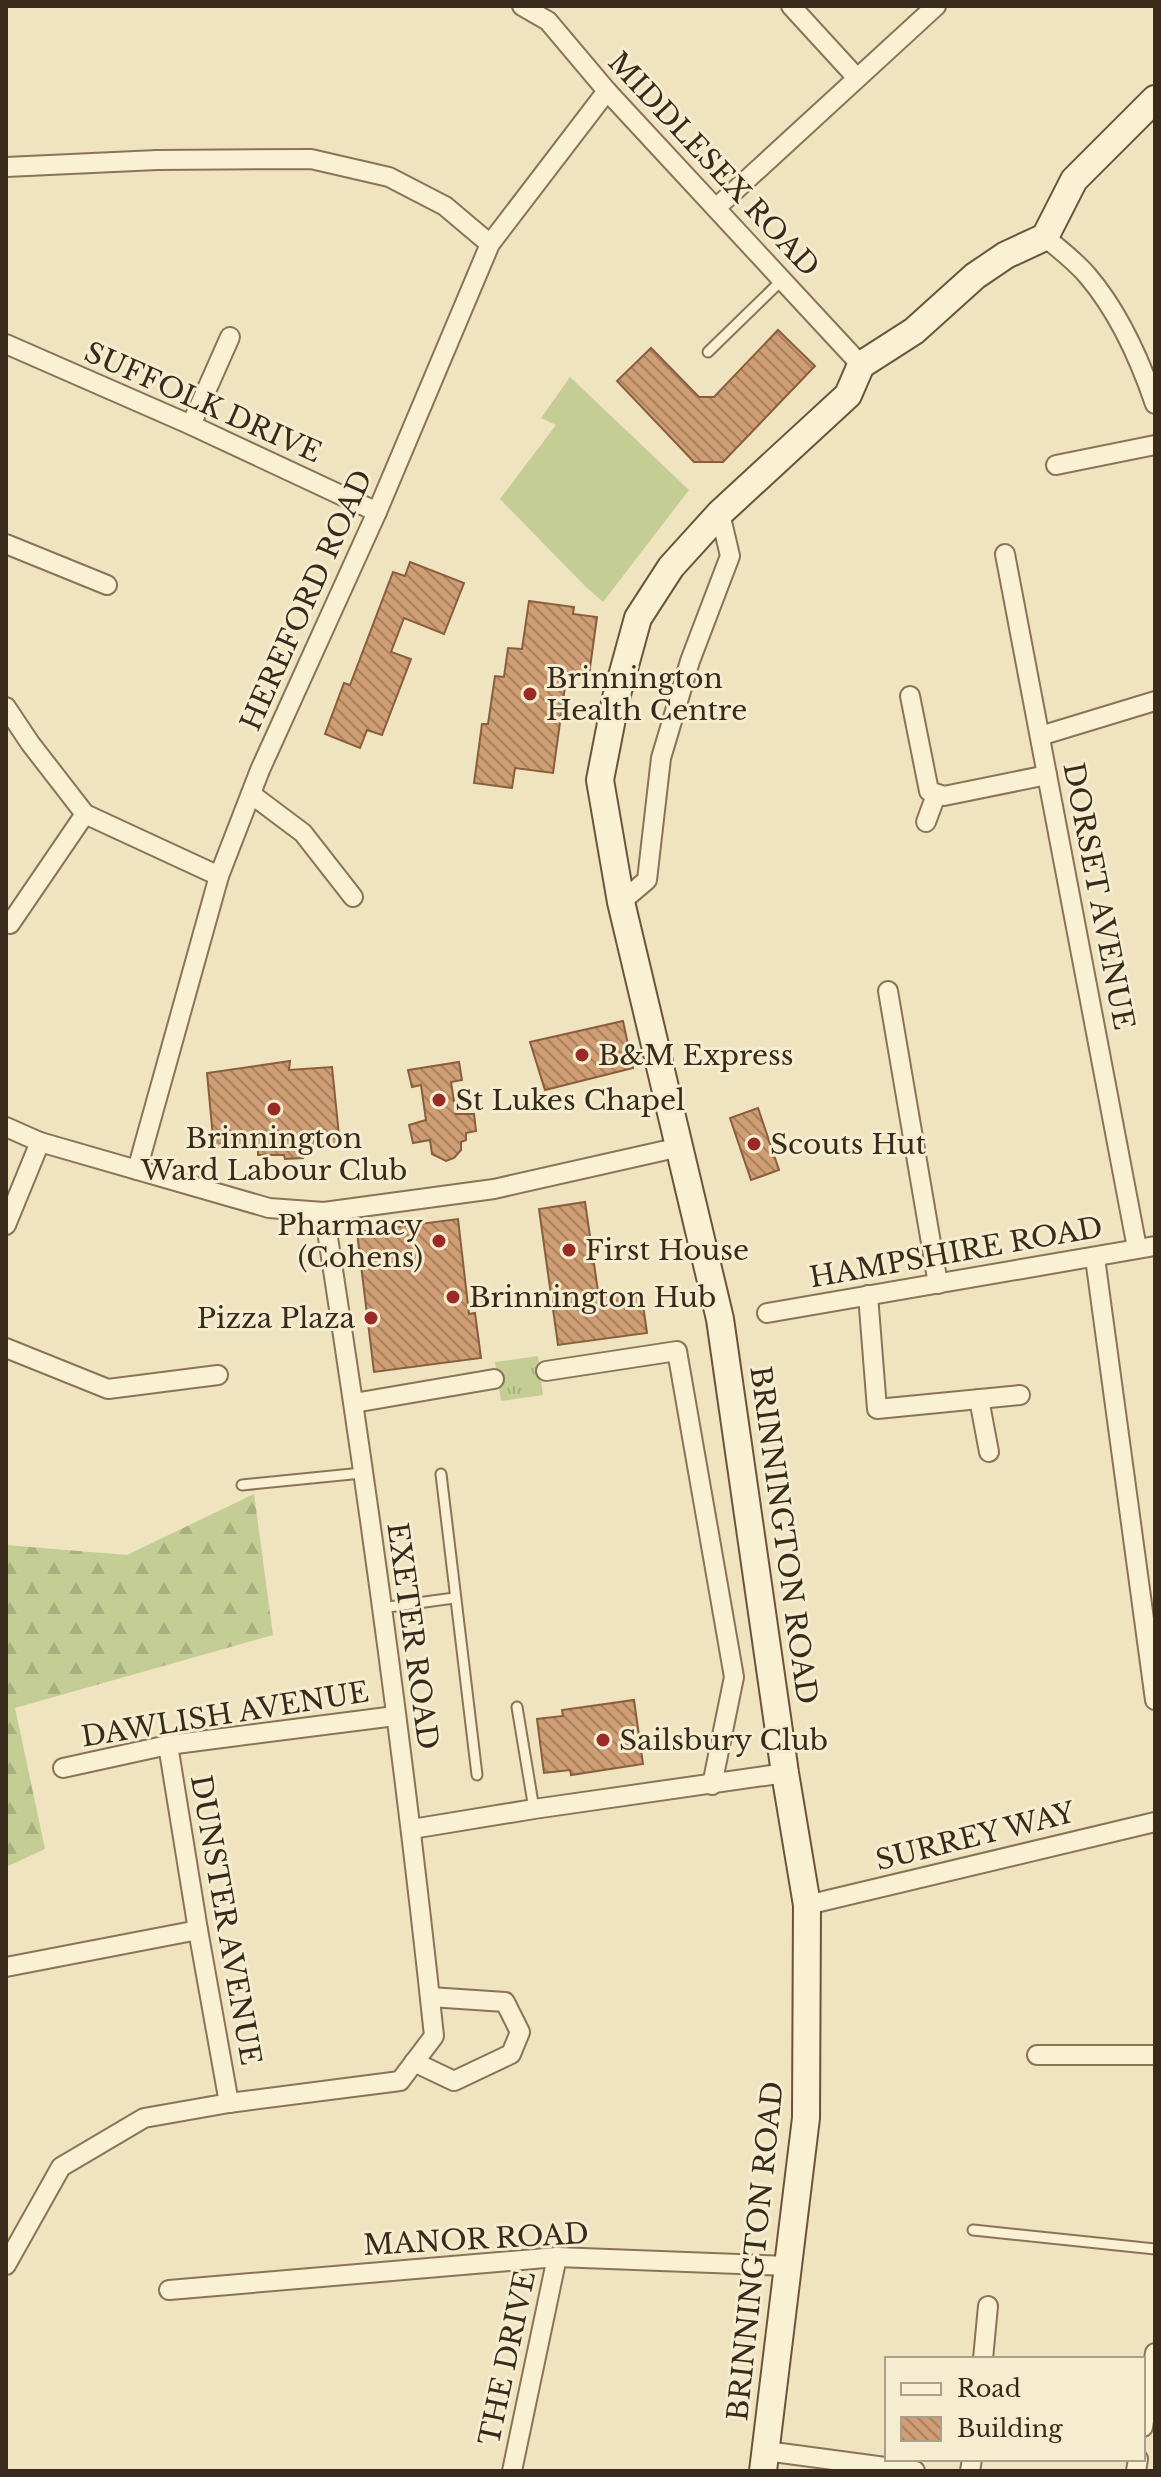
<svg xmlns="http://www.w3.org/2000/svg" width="1161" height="2477" font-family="'Libre Baskerville',serif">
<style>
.forest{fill:url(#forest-firs)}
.park{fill:url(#park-tufts)}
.garden{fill:#c4cd94}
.building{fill:url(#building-back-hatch);stroke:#885e3c;stroke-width:2}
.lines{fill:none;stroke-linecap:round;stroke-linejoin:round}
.lane-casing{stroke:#897457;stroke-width:13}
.street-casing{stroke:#897457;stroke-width:22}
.secondary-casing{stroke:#6a553b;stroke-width:30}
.lane{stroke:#faf0d3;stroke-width:9}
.street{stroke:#faf0d3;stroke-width:18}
.secondary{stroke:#faf0d3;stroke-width:26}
.poi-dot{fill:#992a25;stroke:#f6edd0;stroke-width:3}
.labels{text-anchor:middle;stroke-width:6;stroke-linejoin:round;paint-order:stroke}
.street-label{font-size:28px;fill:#382b1c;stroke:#f6edd0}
.poi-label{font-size:28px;fill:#382b1c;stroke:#f6edd0;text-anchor:start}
</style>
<defs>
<pattern id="forest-firs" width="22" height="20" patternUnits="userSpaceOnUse" patternTransform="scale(2)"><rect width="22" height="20" fill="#c4cd94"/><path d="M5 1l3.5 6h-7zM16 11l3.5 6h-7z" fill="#a9b07f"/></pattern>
<pattern id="park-tufts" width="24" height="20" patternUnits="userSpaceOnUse" patternTransform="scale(2)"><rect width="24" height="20" fill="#c4cd94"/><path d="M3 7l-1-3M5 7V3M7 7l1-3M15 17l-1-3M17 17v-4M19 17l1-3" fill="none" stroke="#a9b07f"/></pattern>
<pattern id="building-back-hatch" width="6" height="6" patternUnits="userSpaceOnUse" patternTransform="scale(2)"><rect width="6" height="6" fill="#cf9e74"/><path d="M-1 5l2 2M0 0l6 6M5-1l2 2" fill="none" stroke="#a9815e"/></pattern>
</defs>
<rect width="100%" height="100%" fill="#efe3c0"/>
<path class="forest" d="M254 1494 273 1635 15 1708 45 1849 6 1867V1545L127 1555Z"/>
<path class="park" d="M538 1356 543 1395 501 1401 495 1362Z"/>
<path class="garden" d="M570 377 689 490 603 602 585 586 500 499 556 425 541 418Z"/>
<g class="building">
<path d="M778 330 815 366 723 462H694L617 381 651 348 699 397H714Z"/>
<path d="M410 562 464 583 444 634 404 618 391 652 411 659 382 735 367 730 360 748 325 734 344 683 350 685 393 572 405 576Z"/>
<path d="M529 601 574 607 573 614 597 617 589 675 567 672 553 773 515 768 512 788 474 783 482 724H488L495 676 504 677 508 648 522 649Z"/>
<path d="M623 1021 633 1068 545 1090 530 1042Z"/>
<path d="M290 1061 289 1070 332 1067 340 1145 304 1148 303 1158 285 1159 284 1155H258V1148H214L207 1073Z"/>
<path d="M459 1062 462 1080 451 1082 456 1114H474L476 1131 466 1133V1140L461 1142V1150L454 1158 446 1161 432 1154 430 1140 413 1143 409 1125 426 1120 421 1085 412 1087 408 1070Z"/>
<path d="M758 1108 779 1170 751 1180 730 1118Z"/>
<path d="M585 1202 599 1298 641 1291 647 1333 558 1345 539 1209Z"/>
<path d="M458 1219 469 1314 475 1313 481 1358 374 1372 357 1232Z"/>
<path d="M634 1700 643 1764 571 1775 570 1770 544 1773 537 1719 563 1716 562 1710Z"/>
</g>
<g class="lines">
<defs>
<g id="lane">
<path d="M708 352 783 279"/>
<path d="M441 1474 477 1775"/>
<path d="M242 1485 362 1473"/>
<path d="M381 1608 454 1598"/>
<path d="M517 1707 534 1809"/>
<path d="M973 2230 1155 2249"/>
</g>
<g id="street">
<path d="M522 6 548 21 607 91 861 365"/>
<path d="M791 6 857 78"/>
<path d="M6 167 157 160 311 159 389 177 445 206 490 244"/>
<path d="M717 207 936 6"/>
<path d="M1045 237C1059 249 1075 261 1087 275 1118 311 1140 360 1155 404"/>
<path d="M6 344 191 425 377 512"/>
<path d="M191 425 230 337"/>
<path d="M1056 465 1155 445"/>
<path d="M6 544 107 585"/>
<path d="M1005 554 1137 1248"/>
<path d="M910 696 929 791 944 796 1047 775"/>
<path d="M6 707 30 743 85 814 219 876"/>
<path d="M1040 736 1155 701"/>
<path d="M251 794 303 833 353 897"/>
<path d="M926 822 936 795"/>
<path d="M621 902 647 880 661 758 690 661 730 556 720 513"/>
<path d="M10 924 85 814"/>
<path d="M888 991 938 1284"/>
<path d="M6 1127 40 1142 269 1208 324 1212 494 1189 680 1147"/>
<path d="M137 1170 219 876 260 770 377 512 490 244 607 91"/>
<path d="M6 1225 40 1142"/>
<path d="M1095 1258 1155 1700"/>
<path d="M868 1295 877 1409 1020 1395"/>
<path d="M767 1313 1155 1246"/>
<path d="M6 1348 108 1389 218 1375"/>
<path d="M546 1371 677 1351 734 1677 712 1785"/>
<path d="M979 1399 989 1452"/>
<path d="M354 1403 494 1379"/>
<path d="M168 1745 198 1930 229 2103"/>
<path d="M63 1768 168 1745 395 1716"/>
<path d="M412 1829 534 1809 785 1773"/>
<path d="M807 1905 1155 1822"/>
<path d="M6 1967 198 1930"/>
<path d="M1037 2055H1155"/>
<path d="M414 2062 454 2081 511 2054 520 2032 505 2002 430 1997"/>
<path d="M6 2265 61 2167 144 2118 229 2103 400 2081 434 2036C405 1761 367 1486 324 1212"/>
<path d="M169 2290 557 2257 788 2266"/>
<path d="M983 2359 988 2306"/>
<path d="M1143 2427 1155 2353"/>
<path d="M766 2451 915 2471"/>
<path d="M512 2471 557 2257"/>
<path d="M970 2471 972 2459"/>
<path d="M1136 2471 1138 2459"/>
</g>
<path id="secondary" d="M763 2471 806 2118 807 1905 785 1773 720 1319 621 902 600 780 616 698 638 618 671 567 720 513 848 395 861 365 914 331 975 276 1006 255 1045 237 1074 180 1155 99"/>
</defs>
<use href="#lane" class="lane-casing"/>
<use href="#street" class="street-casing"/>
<use href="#secondary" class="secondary-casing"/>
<use href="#lane" class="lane"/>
<use href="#street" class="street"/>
<use href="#secondary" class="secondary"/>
</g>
<g class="poi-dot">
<circle cx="530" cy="694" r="8"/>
<circle cx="582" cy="1055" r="8"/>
<circle cx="439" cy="1100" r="8"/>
<circle cx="274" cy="1109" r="8"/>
<circle cx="754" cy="1144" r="8"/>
<circle cx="439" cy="1241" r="8"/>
<circle cx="569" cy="1250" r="8"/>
<circle cx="453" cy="1297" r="8"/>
<circle cx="371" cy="1318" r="8"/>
<circle cx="603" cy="1740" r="8"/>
</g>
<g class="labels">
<g class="street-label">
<text transform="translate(714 164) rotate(47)" y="10">MIDDLESEX ROAD</text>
<text transform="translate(203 402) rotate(24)" y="10">SUFFOLK DRIVE</text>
<text transform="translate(306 600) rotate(-66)" y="10">HEREFORD ROAD</text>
<text transform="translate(1099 896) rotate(79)" y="10">DORSET AVENUE</text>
<text transform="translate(956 1252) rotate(-10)" y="10">HAMPSHIRE ROAD</text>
<text transform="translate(784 1535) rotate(82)" y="10">BRINNINGTON ROAD</text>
<text transform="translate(413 1636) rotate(82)" y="10">EXETER ROAD</text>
<text transform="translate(225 1714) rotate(-9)" y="10">DAWLISH AVENUE</text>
<text transform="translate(975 1836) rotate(-14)" y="10">SURREY WAY</text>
<text transform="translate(226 1920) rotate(80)" y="10">DUNSTER AVENUE</text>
<text transform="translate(476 2239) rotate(-3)" y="10">MANOR ROAD</text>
<text transform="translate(755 2251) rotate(-84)" y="10">BRINNINGTON ROAD</text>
<text transform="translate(507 2358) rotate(-78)" y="10">THE DRIVE</text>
</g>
<g class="poi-label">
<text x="546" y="688">Brinnington<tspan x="546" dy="32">Health Centre</tspan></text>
<text x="598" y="1065">B&amp;M Express</text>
<text x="455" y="1110">St Lukes Chapel</text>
<text x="274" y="1148" text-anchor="middle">Brinnington<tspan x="274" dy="32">Ward Labour Club</tspan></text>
<text x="770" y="1154">Scouts Hut</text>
<text x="423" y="1235" text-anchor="end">Pharmacy<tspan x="423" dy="32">(Cohens)</tspan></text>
<text x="585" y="1260">First House</text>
<text x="469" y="1307">Brinnington Hub</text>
<text x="355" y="1328" text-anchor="end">Pizza Plaza</text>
<text x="619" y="1750">Sailsbury Club</text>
</g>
</g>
<rect width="1161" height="2477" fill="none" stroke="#382b1c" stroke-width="16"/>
<rect x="885" y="2357" width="260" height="104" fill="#f6edd0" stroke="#aa9f88" stroke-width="2"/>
<rect x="901" y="2383" width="40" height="12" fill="#faf0d3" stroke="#aa9f88" stroke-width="2"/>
<text x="957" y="2397" font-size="24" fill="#382b1c">Road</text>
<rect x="901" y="2417" width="40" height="24" fill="url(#building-back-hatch)" stroke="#aa9f88" stroke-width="2"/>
<text x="957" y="2437" font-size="24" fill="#382b1c">Building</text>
</svg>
